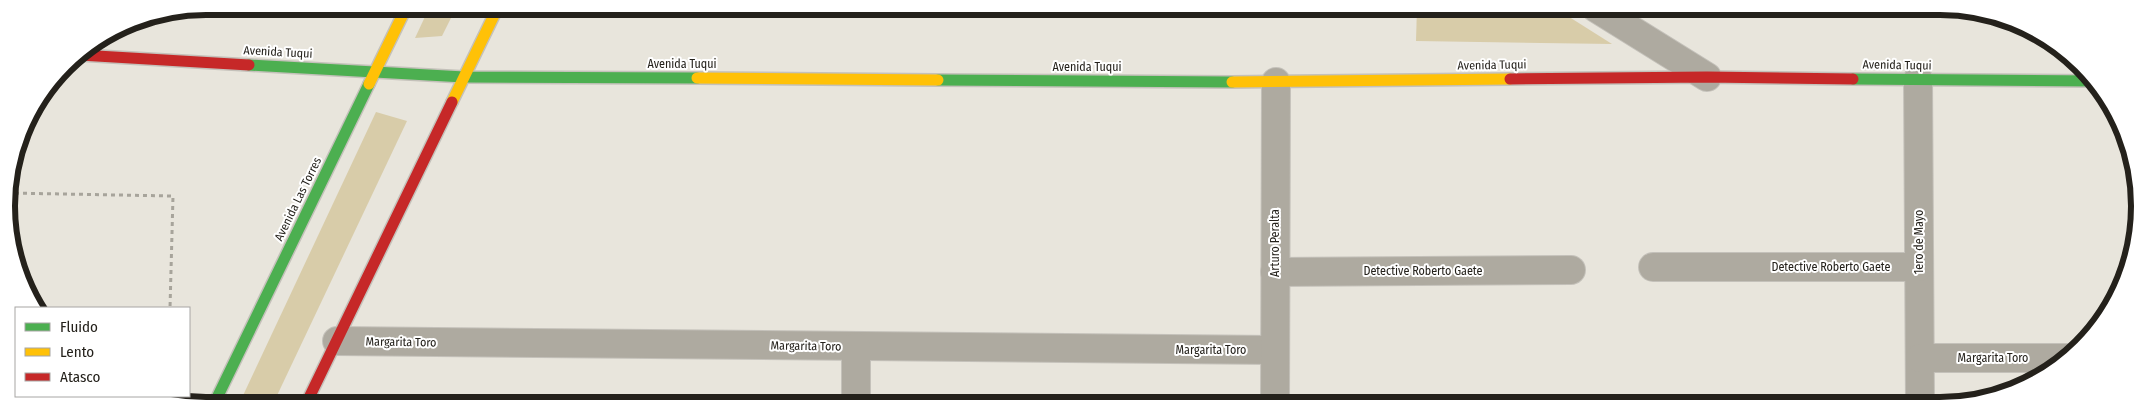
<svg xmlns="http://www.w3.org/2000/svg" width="2146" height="412" font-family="'Fira Sans Condensed',sans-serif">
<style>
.green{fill:#d8cca9}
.building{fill:#c6c4bd;stroke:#a19f98}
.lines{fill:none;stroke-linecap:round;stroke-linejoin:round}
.street-casing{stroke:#c4c1ba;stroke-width:30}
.fast-casing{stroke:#c4c1ba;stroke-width:14}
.slow-casing{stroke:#c4c1ba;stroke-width:14}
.jam-casing{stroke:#c4c1ba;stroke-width:14}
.path{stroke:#a7a49b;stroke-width:3;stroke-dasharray:4 4;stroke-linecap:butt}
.street{stroke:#aeaaa0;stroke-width:28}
.fast{stroke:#4caf50;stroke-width:11}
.slow{stroke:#ffc107;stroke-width:11}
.jam{stroke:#c62828;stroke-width:11}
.labels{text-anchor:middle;stroke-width:4;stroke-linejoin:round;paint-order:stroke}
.street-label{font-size:12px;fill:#24211b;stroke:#fff}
.rim{fill:none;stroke:#24211b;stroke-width:6}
</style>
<rect width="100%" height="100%" fill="#e8e5dc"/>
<g class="green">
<path d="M430 6H457L442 36 415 38Z"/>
<path d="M1417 7 1555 8 1612 44 1416 41Z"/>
<path d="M376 112 407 121 273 404H239Z"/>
</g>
<rect class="building" x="627" y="7" width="253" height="4"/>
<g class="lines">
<defs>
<g id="street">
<path d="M1596 8 1707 77"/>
<path d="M1918 79 1920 405"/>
<path d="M1653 267H1919"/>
<path d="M1275 272 1571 270"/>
<path d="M337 341 1275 350"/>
<path d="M1920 358H2066"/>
<path d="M856 405V347"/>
<path d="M1275 405 1276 82"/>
</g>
<g id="fast">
<path d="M249 65 464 77 697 78"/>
<path d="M1853 79 2094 81"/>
<path d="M938 80 1232 82"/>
<path d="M214 404 369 84"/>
</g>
<g id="slow">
<path d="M697 78 938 80"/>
<path d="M1232 82 1510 79"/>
<path d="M369 84 407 6"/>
<path d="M452 102 498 7"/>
</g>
<g id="jam">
<path d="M80 55 249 65"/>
<path d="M1510 79 1707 77 1853 79"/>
<path d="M306 404 452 102"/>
</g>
</defs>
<use href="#street" class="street-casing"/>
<use href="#fast" class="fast-casing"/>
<use href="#slow" class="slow-casing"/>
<use href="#jam" class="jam-casing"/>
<g class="path">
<path d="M7 193 173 196 170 308"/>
<path d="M168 400V396"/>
</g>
<use href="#street" class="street"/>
<use href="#fast" class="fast"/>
<use href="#slow" class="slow"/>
<use href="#jam" class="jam"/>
</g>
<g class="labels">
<g class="street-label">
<text transform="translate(278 52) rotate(3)" y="4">Avenida Tuqui</text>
<text x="682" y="68">Avenida Tuqui</text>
<text transform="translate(1492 65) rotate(-1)" y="4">Avenida Tuqui</text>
<text transform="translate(1897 65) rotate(1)" y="4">Avenida Tuqui</text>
<text x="1087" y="71">Avenida Tuqui</text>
<text transform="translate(298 199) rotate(-64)" y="4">Avenida Las Torres</text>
<text transform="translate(1919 242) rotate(-90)" y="4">1ero de Mayo</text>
<text transform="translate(1275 243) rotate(-90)" y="4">Arturo Peralta</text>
<text x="1831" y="271">Detective Roberto Gaete</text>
<text x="1423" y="275">Detective Roberto Gaete</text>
<text transform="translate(401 342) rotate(1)" y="4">Margarita Toro</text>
<text transform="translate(806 346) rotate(1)" y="4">Margarita Toro</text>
<text x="1211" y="354">Margarita Toro</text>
<text x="1993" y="362">Margarita Toro</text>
</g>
</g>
<path d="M0 0H2146V412H0ZM206 15H1940A191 191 0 0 1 2131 206V206A191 191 0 0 1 1940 397H206A191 191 0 0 1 15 206V206A191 191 0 0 1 206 15Z" fill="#fff" fill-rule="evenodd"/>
<path class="rim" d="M206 15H1940A191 191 0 0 1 2131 206V206A191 191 0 0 1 1940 397H206A191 191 0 0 1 15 206V206A191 191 0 0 1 206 15Z"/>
<rect x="15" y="307" width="175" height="90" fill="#ffffff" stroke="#a7a6a4"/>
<rect x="25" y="323" width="25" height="8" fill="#4caf50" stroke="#a7a6a4"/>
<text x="60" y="332" font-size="15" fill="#24211b">Fluido</text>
<rect x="25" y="348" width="25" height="8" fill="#ffc107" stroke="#a7a6a4"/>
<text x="60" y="357" font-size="15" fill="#24211b">Lento</text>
<rect x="25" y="373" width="25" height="8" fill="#c62828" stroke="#a7a6a4"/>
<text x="60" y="382" font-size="15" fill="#24211b">Atasco</text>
</svg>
